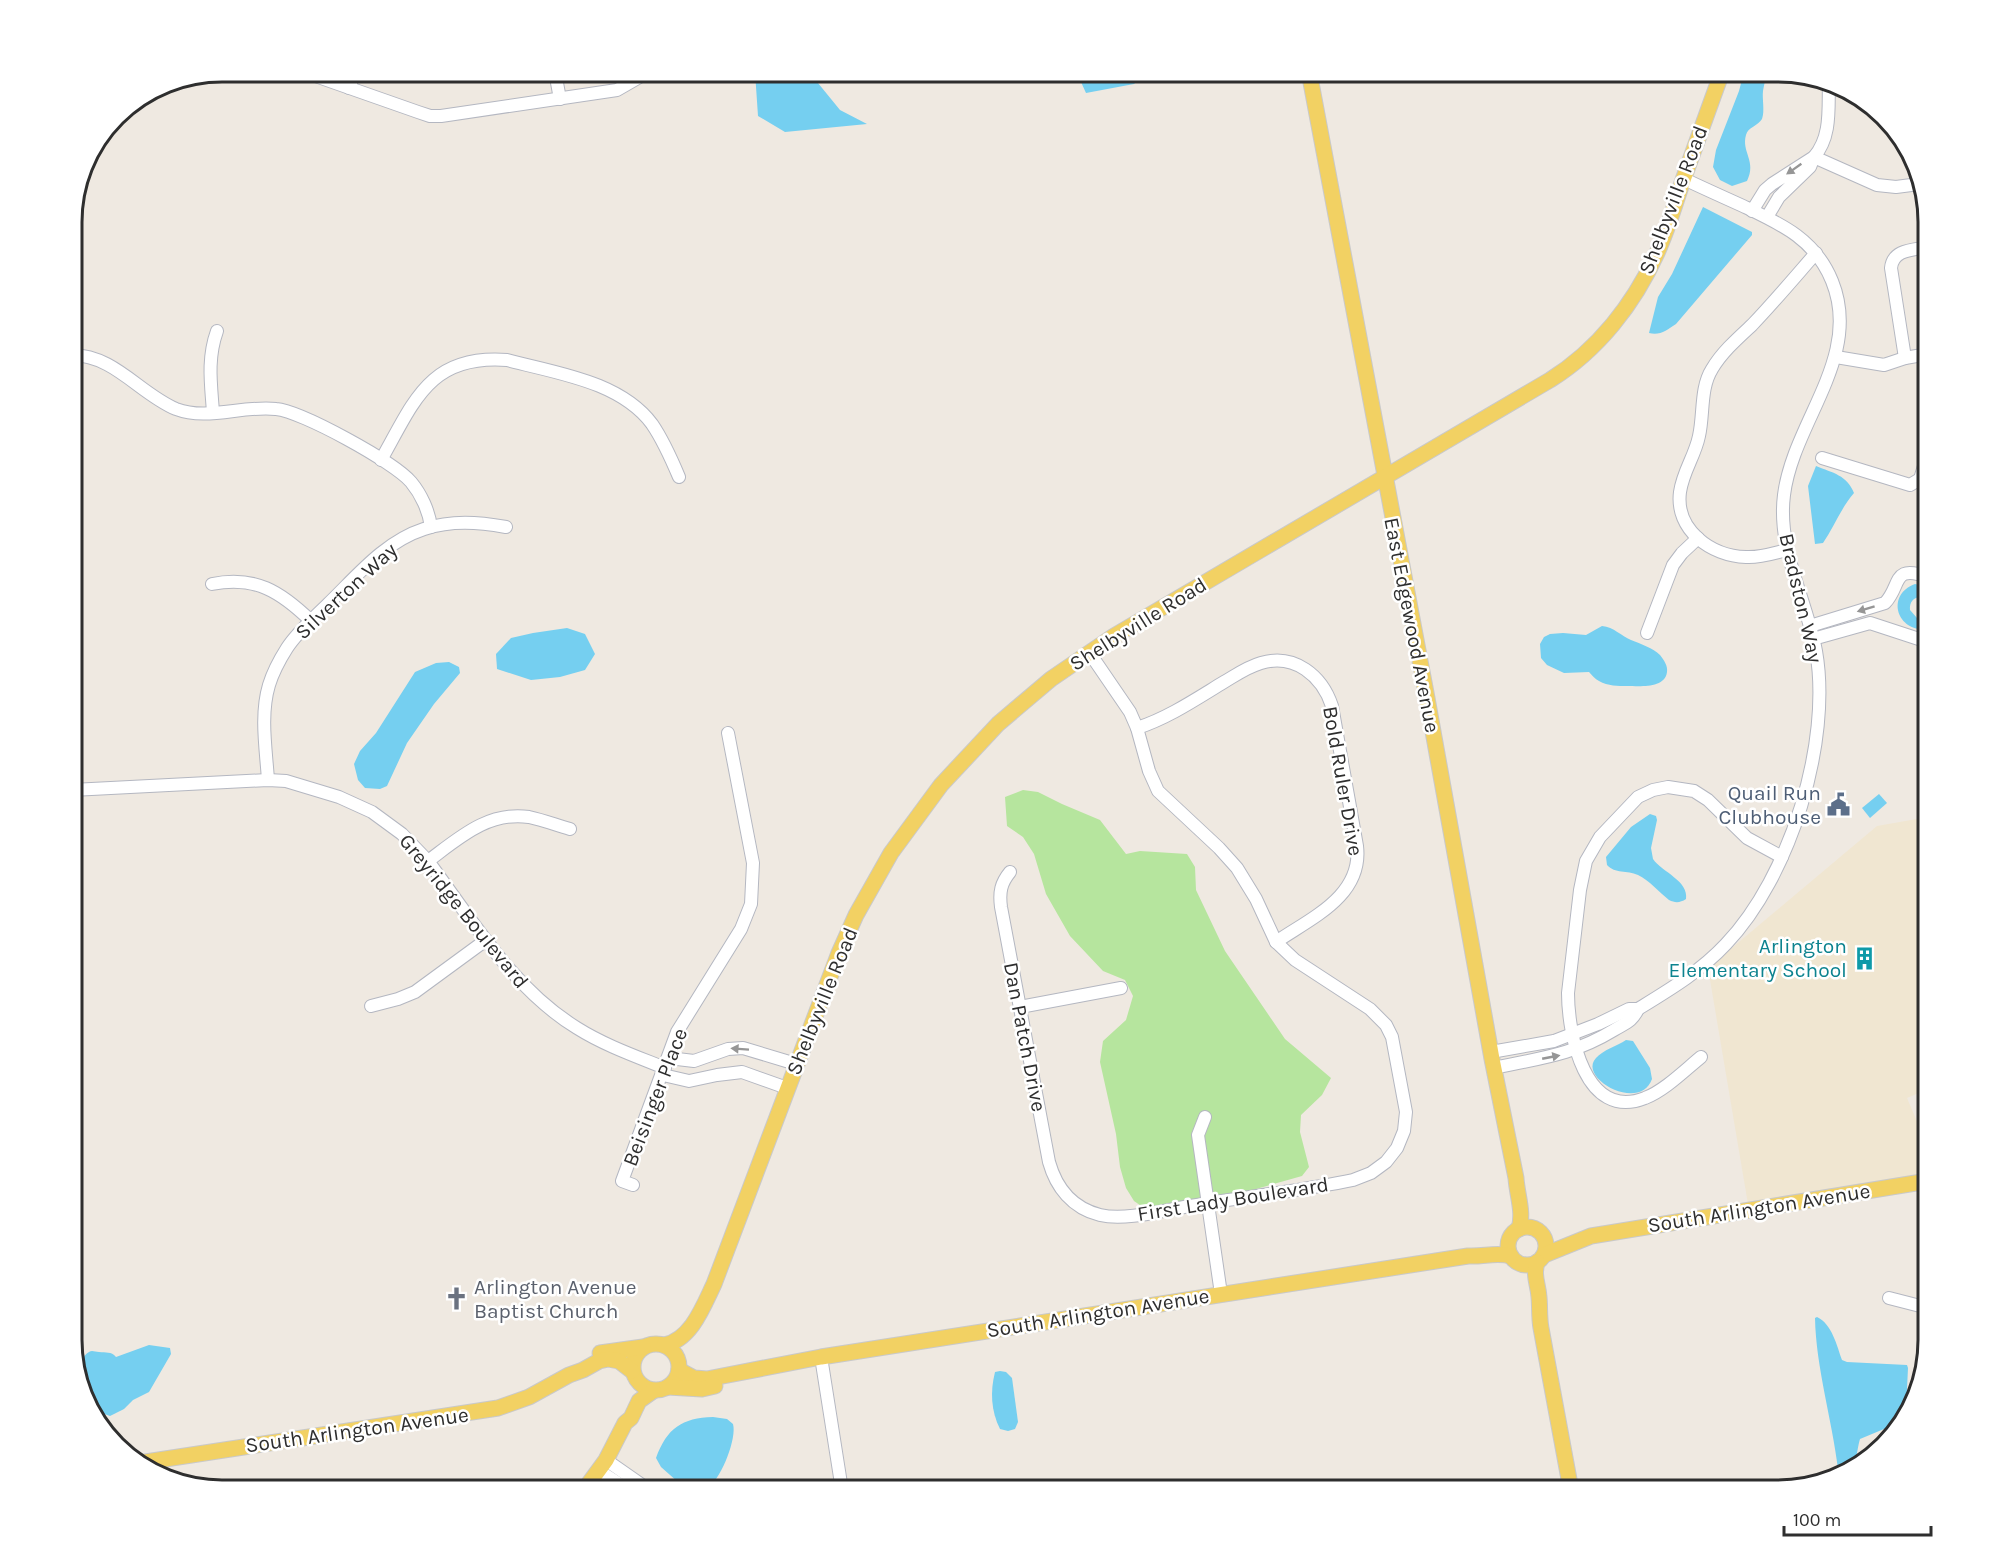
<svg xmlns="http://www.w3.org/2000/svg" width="2000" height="1562" font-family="Karla,sans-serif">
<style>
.education{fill:#f0e6d1}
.green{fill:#b6e59e}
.water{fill:#75cff0}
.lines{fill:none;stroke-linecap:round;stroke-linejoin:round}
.minor-casing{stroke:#b4b7c1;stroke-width:14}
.major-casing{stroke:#c9c9c9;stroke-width:17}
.minor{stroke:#fff;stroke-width:12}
.major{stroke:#f2d163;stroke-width:15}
.oneway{fill:#969696}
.labels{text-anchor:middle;stroke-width:5;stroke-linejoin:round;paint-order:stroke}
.street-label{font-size:21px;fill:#2e2e2e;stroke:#fff}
.service-label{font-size:21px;fill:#4e5e75;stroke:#fff;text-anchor:end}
.culture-label{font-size:21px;fill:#0d838f;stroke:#fff;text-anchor:end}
.worship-label{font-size:21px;fill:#5b616d;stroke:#fff;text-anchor:start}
.rim{fill:none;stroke:#2e2e2e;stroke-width:3}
</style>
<rect width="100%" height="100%" fill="#efe9e1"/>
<path class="education" d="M1928 817V1089L1907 1098 1928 1147V1181L1749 1210 1708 968 1877 826Z"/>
<path class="green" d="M1023 790 1038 792 1062 804 1100 820 1126 854 1140 851 1187 854 1195 867 1196 890 1225 951 1285 1039 1331 1078 1322 1095 1301 1115 1300 1132 1309 1167 1302 1176 1207 1203 1150 1212 1134 1201 1126 1188 1120 1167 1116 1134 1100 1062 1103 1041 1126 1020 1133 996 1125 980 1103 971 1070 936 1046 894 1034 854 1023 837 1007 826 1005 797Z"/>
<g class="water">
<path d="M755 72H809L840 110 867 124 785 132 758 116Z"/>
<path d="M1088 72H1144V75L1134 84 1086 93 1081 82Z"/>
<path d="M1744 72H1767C1766 78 1764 84 1763 91 1762 99 1765 111 1762 119 1758 126 1748 127 1746 135 1741 152 1757 161 1747 181L1732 186 1720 180 1713 167 1716 150 1739 91Z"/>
<path d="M1703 207 1752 232V235L1676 324C1667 330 1660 336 1649 333L1658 297 1672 274Z"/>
<path d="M1816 466C1833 473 1847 475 1854 493 1841 508 1834 527 1823 543L1815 544 1808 486Z"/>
<path d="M1915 584 1928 587V599C1918 594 1909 599 1910 610L1917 618 1923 619 1928 616V629C1897 633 1885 595 1915 584Z"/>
<path d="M1602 626C1614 627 1621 636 1631 640 1641 644 1653 648 1660 655 1664 660 1668 666 1667 672 1665 689 1639 686 1627 686 1618 686 1608 686 1599 681 1595 679 1592 675 1589 672L1564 673 1547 665 1541 658 1540 644 1544 637 1550 634 1563 633 1586 635Z"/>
<path d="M567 628 585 634 595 654 585 670 560 677 531 680 497 669 496 654 511 638 533 633Z"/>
<path d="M449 662 459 667 460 673 434 704 407 743 387 786 380 789 365 788 358 780 354 764 360 751 376 733 415 672 436 663Z"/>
<path d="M1879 794 1887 803 1870 818 1862 808Z"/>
<path d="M1650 814 1656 816 1657 820 1651 848 1653 859C1662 872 1689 881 1686 899 1680 903 1675 903 1669 900 1659 892 1649 880 1638 875 1627 870 1615 874 1607 865L1606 857 1631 827Z"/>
<path d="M1626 1040 1633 1041 1650 1068 1652 1079C1640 1113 1577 1078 1596 1058 1603 1050 1617 1046 1626 1040Z"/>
<path d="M1817 1317C1832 1324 1837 1346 1842 1360L1847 1362 1907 1365 1908 1368 1906 1410 1902 1417 1896 1424 1860 1439C1856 1452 1858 1467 1843 1471L1838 1469C1832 1419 1816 1368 1815 1318Z"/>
<path d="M149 1345 170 1348 171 1354 149 1392 133 1400 124 1409 110 1416C101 1413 91 1409 86 1401 80 1391 76 1358 89 1352 92 1350 95 1352 99 1352 106 1353 111 1351 116 1357Z"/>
<path d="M1000 1371 1006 1372 1012 1378 1018 1422 1015 1429 1008 1431 1000 1429C991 1411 990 1392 995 1372Z"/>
<path d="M713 1417 727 1419 733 1424C737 1438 722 1476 710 1486 704 1491 694 1490 687 1490L661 1467 656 1458C667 1428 682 1418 713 1417Z"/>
</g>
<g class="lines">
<defs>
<g id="minor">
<path d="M304 72 418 112 430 116H441L617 90 643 75"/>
<path d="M555 72 560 99"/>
<path d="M1829 81C1828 108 1832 136 1814 157L1877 185 1896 187 1919 184"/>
<path d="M349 88 355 72"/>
<path d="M1752 211 1765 190 1772 184 1814 157 1810 167 1779 197 1767 217"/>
<path d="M72 355C114 355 140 394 176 409 207 421 243 405 276 409 301 411 394 462 411 482 421 494 429 511 431 527"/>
<path d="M1836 357 1884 365 1905 358 1928 354"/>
<path d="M1905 358 1891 268C1893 249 1913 250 1928 247"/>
<path d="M213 412C211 384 207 359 217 331"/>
<path d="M1822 458 1910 485 1920 479 1928 453"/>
<path d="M381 460C414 402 429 354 507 360 555 373 620 381 652 424 663 440 671 458 679 477"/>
<path d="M1787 550C1774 553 1760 558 1746 557 1711 556 1675 530 1680 492 1683 471 1695 456 1699 436 1704 414 1700 388 1712 369 1722 352 1738 338 1752 325 1774 302 1795 277 1816 253"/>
<path d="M212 584C255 575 281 592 311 621"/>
<path d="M1810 626 1885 603C1902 585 1891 564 1928 577"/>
<path d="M1647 633 1673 565 1682 553 1698 538"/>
<path d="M1813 639 1870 623 1928 642"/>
<path d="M1137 728C1168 718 1196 699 1224 682 1236 675 1247 667 1261 663 1295 653 1322 676 1332 706L1357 846C1363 896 1311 918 1276 942"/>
<path d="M268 780C266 749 260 715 269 685 273 672 280 659 287 648 298 631 314 618 328 604 357 576 384 542 424 529 452 520 478 522 506 527"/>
<path d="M72 790 268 780 286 781 339 797 372 812 402 834 428 861C472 920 513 989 577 1028 604 1045 635 1056 665 1068"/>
<path d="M428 861C459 838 488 811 529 817 543 820 556 825 570 829"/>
<path d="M1010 872C1001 883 999 892 1001 907L1049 1162C1056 1187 1072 1208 1100 1215 1126 1221 1164 1210 1190 1206 1244 1197 1300 1191 1353 1180L1371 1173 1386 1162 1397 1148 1404 1131 1406 1112 1392 1037 1386 1025 1370 1009 1295 960 1276 942 1256 899 1237 868 1219 848 1158 791 1149 771 1137 728 1130 712 1089 652"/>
<path d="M371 1006 398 999 415 992 486 940"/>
<path d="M1020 1007 1121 988"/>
<path d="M1491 1052 1554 1041 1598 1024 1629 1009H1638C1669 990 1701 971 1726 944 1790 877 1832 742 1816 651 1806 598 1777 549 1784 495 1793 422 1863 357 1832 281 1815 239 1781 224 1743 206 1723 197 1703 188 1684 179"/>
<path d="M1701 1057C1685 1070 1664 1091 1645 1098 1585 1122 1568 1034 1568 993L1580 890 1586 861 1600 837 1638 797 1653 790 1668 787 1694 791 1708 800 1747 838 1782 857"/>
<path d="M669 1058 694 1061 728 1049 743 1048 796 1064"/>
<path d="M1494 1068C1540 1058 1573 1055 1614 1030 1625 1023 1632 1022 1638 1009"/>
<path d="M663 1075 689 1081 717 1075 742 1072 787 1088"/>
<path d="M1205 1117 1198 1135 1221 1294"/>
<path d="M1921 1182 1928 1202"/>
<path d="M633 1185 622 1181 677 1032 741 929 751 904 753 863 728 733"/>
<path d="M1889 1298 1928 1308"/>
<path d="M821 1357 842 1490"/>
<path d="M606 1460 649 1490"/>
<path d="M598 1470 629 1490"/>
</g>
<g id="major">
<path d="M1309 72 1427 698 1492 1059 1516 1178C1517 1195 1524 1212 1519 1229"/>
<circle cx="1527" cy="1246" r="19"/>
<path d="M1544 1255 1591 1236 1928 1181"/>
<path d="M1537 1262C1533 1277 1538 1283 1539 1297 1540 1307 1539 1317 1541 1328L1571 1490"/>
<circle cx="656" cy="1367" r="23"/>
<path d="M664 1345C691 1340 703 1307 714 1284L839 953 856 915 891 853 941 785 998 724 1051 679 1114 636 1550 380C1598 350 1634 304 1657 253 1668 229 1675 204 1683 180 1696 144 1709 108 1722 72"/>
<path d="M600 1353 643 1347"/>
<path d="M679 1370 694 1378 707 1379 821 1357 1468 1256C1483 1257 1496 1252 1511 1256"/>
<path d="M668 1387 702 1389 715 1386"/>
<path d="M139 1463 498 1408 529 1397 569 1375 583 1370 599 1361 608 1359 619 1361 632 1371"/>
<path d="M584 1490 606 1460 625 1423 631 1418 639 1401 653 1391"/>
</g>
</defs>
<use href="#minor" class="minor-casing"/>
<use href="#major" class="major-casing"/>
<use href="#minor" class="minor"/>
<use href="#major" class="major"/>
</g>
<defs><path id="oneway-solid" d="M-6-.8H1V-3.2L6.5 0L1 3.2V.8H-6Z" transform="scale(1.5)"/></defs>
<g class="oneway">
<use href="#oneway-solid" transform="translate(1794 169) rotate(145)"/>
<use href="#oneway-solid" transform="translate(1866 609) rotate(163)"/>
<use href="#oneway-solid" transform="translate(740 1049) rotate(-176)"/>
<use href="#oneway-solid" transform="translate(1551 1057) rotate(-11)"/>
</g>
<defs>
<symbol id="civic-bare" viewBox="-9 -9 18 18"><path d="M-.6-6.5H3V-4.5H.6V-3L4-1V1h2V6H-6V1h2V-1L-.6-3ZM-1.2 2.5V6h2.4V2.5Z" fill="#5c6f8a" stroke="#fff" stroke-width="2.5" paint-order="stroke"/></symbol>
<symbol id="building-bare" viewBox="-9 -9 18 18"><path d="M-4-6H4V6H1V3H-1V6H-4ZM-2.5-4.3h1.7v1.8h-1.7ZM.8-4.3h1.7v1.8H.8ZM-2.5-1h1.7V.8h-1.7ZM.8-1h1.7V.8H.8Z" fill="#0f9aa8" stroke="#fff" stroke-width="2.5" paint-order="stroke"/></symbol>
<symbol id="church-bare" viewBox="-9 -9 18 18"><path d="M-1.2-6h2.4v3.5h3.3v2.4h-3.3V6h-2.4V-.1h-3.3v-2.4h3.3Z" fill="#6b7280" stroke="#fff" stroke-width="2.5" paint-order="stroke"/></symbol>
</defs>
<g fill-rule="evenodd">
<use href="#civic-bare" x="1822" y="788" width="33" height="33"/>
<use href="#building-bare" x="1848" y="942" width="33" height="33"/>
<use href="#church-bare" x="440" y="1282" width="33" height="33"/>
</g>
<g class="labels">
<g class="street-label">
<text transform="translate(1673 200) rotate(-69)" y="7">Shelbyville Road</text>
<text transform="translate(346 591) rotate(-43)" y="7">Silverton Way</text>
<text transform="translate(1801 598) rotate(77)" y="7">Bradston Way</text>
<text transform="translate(1138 624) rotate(-32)" y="7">Shelbyville Road</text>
<text transform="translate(1412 625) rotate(79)" y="7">East Edgewood Avenue</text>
<text transform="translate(1343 781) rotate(80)" y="7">Bold Ruler Drive</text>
<text transform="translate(464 911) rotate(51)" y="7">Greyridge Boulevard</text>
<text transform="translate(822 1001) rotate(-68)" y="7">Shelbyville Road</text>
<text transform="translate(1025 1037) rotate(79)" y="7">Dan Patch Drive</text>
<text transform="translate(655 1097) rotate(-69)" y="7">Beisinger Place</text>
<text transform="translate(1233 1199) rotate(-9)" y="7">First Lady Boulevard</text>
<text transform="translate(1759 1208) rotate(-9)" y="7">South Arlington Avenue</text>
<text transform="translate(1098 1313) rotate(-9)" y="7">South Arlington Avenue</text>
<text transform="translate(357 1430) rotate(-8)" y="7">South Arlington Avenue</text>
</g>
<g class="service-label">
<text x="1821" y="800">Quail Run<tspan x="1821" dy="24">Clubhouse</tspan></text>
</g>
<g class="culture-label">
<text x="1847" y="953">Arlington<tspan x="1847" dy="24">Elementary School</tspan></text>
</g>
<g class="worship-label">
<text x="474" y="1294">Arlington Avenue<tspan x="474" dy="24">Baptist Church</tspan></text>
</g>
</g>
<path d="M0 0H2000V1562H0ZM222 82H1778A140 140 0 0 1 1918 222V1340A140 140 0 0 1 1778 1480H222A140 140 0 0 1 82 1340V222A140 140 0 0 1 222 82Z" fill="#fff" fill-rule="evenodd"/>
<path class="rim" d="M222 82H1778A140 140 0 0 1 1918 222V1340A140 140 0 0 1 1778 1480H222A140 140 0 0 1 82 1340V222A140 140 0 0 1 222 82Z"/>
<path d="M1784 1526v9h147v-9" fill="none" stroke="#2e2e2e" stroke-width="3"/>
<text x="1793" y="1526" font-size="18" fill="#2e2e2e" stroke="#ffffff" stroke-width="4.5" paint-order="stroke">100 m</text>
</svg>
